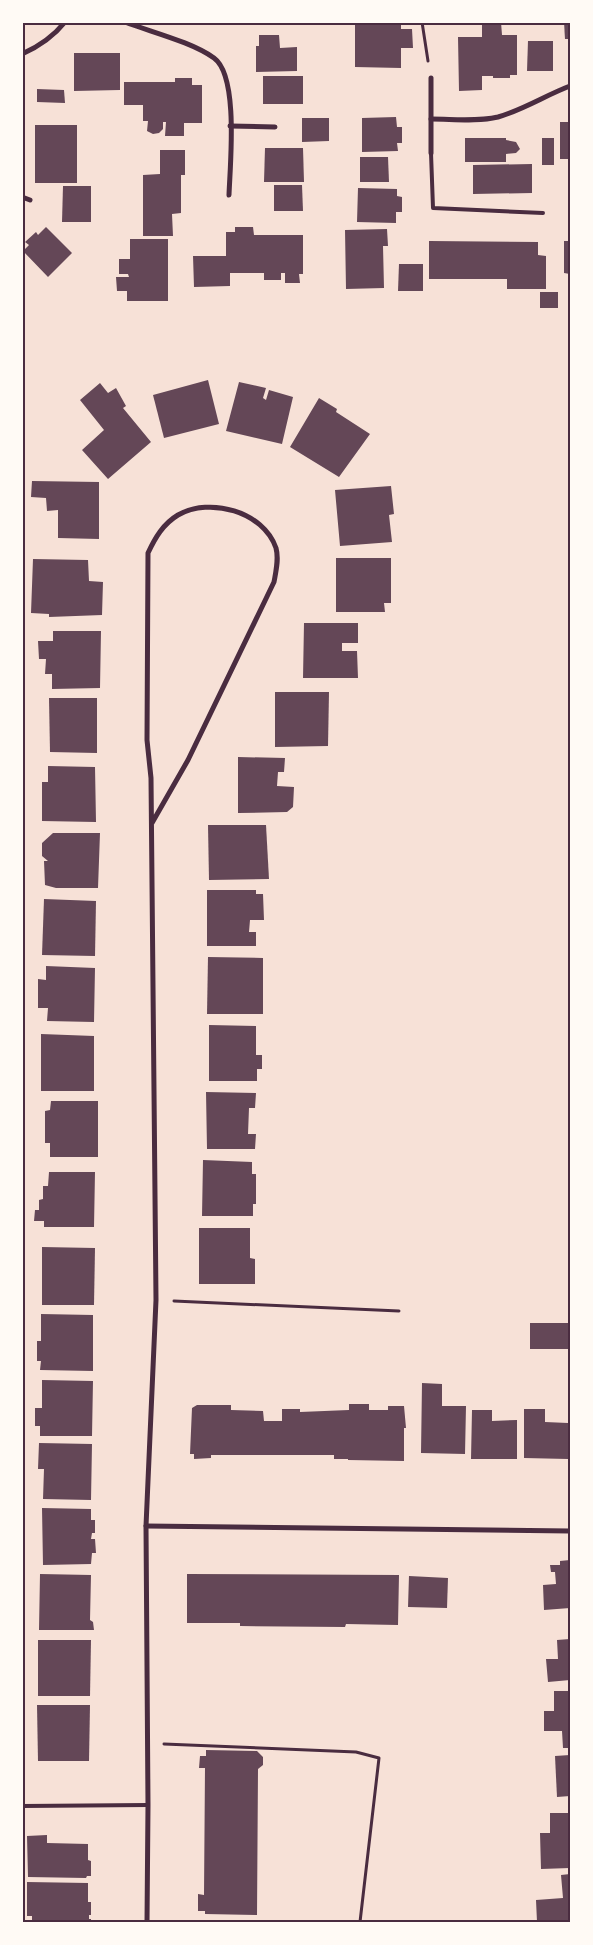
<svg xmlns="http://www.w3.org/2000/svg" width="593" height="1945" font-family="'Space Grotesk',sans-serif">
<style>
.building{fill:#644757}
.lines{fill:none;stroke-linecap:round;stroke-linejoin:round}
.path{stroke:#4a2c40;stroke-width:3}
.service{stroke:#4a2c40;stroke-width:4}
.minor{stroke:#4a2c40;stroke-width:5}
.neatline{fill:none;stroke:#4a2c40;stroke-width:2}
</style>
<rect width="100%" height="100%" fill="#f7e1d7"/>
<g class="building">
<path d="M482 22H501L502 35H517V75H510V78H493V76H482V90L459 91 458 37H482Z"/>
<path d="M564 22H570V39H565Z"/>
<path d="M355 25H401V29H412L413 48H401V68L355 67Z"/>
<path d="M259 35H279L280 48 297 47V71L256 72V46H259Z"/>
<path d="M528 41H553V71H527Z"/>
<path d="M74 53H120V90L74 91Z"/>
<rect x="263" y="76" width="40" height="28"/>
<path d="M175 78H192V85H202V123H184V136H165L166 122H163V129L159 133 153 134 147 131 148 121H143V105H124V82H175Z"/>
<path d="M37 89 64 90 65 103 37 102Z"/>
<path d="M396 117 397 127H402V143H397L398 151 362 152V118Z"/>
<path d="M302 118H329V141L302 142Z"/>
<path d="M560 122H570V178H568V159H560Z"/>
<rect x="35" y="125" width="42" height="58"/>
<path d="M465 138H506V140L516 142 520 149 516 153 506 154V162H465Z"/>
<rect x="542" y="138" width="12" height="27"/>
<path d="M265 148H303L304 182H264Z"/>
<path d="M160 150H185V175H181V213L172 214 173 236H143V175L160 174Z"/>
<path d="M360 157H388L389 182H360Z"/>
<path d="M532 164V193L473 194V165Z"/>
<path d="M274 185H302L303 211H274Z"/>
<path d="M63 186H91V222H62Z"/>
<path d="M358 188 397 189V196L402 197V212H396V223L357 222Z"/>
<path d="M46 227 72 253 48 277 23 251 29 245 25 242 36 232 38 235Z"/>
<path d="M235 227H253L254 235H303V274H299L300 283H285V273H281V280H264V273H230V286L194 287 193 256H226V232H235Z"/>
<path d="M387 229 388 246H383L384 288 346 289 345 230Z"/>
<path d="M130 239H168V301H127V291H117L116 277H129L128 274H119V259H130Z"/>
<path d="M429 241 538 242V255L546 256V289H507V279H429Z"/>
<path d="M564 241H570V274L564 273Z"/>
<path d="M399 264H423V291H398Z"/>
<rect x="540" y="292" width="18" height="16"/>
<path d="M208 380 219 424 164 438 153 395Z"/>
<path d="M239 382 266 388 263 398 266 400 269 390 293 397 282 444 226 431Z"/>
<path d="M100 383 108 393 116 388 126 406 123 408 151 442 108 479 82 450 104 430 80 400Z"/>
<path d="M319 398 337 409 336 412 370 434 339 477 290 447Z"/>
<path d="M32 481 99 482V539L58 538V510L47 511 46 498 31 497Z"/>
<path d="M391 486 394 514 389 515 392 542 340 546 335 490Z"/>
<path d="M336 558H391V603H384L385 612H336Z"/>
<path d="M33 559 88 560 89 581 103 582 102 615 49 617V614L31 613Z"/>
<path d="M304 623H358V643H342V651H357L358 678H303Z"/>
<path d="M53 631H101L100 688 52 689V674H45L46 659H39L38 641H53Z"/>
<path d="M275 692H329L328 746 275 747Z"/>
<path d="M49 698H97V753L50 752Z"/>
<path d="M238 757 285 758 284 772H278L277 786 294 787 293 807 287 812 238 813Z"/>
<path d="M48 766 95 767 96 822 42 821V782H48Z"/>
<path d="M208 825H266L269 879 209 880Z"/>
<path d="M53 833H100L98 888H56L45 885 44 861H48L42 856V843Z"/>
<path d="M207 890H256V894H263L264 920H250L249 932H256V946H207Z"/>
<path d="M44 899 96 901 95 956 42 955Z"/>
<path d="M208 957 263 958V1014H207Z"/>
<path d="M46 966 95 968 94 1022 47 1021 48 1008H38V979L46 980Z"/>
<path d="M209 1025 256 1026V1055H262V1069H257V1081H209Z"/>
<path d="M41 1034 94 1036V1091H41Z"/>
<path d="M206 1092 256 1093 255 1108H249L248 1134H256L255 1149H207Z"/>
<path d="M51 1101H98V1157H50V1143H45V1111L50 1110Z"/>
<path d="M203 1160 252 1162V1174H256V1204H253V1216H202Z"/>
<path d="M49 1172H95L94 1227H44V1221H34L35 1210H39V1200L43 1199V1186H48Z"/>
<path d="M199 1228H250V1258L255 1259V1284H199Z"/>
<path d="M42 1247 95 1248 94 1305H42Z"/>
<path d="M41 1314 93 1315V1371L40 1370 41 1361H37V1341H41Z"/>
<rect x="530" y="1323" width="40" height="26"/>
<path d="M42 1380 93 1381 92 1436H40V1426H35V1408H42Z"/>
<path d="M422 1383 442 1384V1406H466L465 1454 421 1453Z"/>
<path d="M349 1404H369V1410H388V1406H404L406 1428H404V1461L348 1460V1459H334V1455H211V1458L194 1459V1454H190L192 1408 197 1405H231V1410L263 1411 264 1421H282V1409H300V1412L349 1410Z"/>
<path d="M524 1409H545V1422L568 1423V1459L524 1458Z"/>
<path d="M472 1410H492V1421L517 1420V1459H471Z"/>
<path d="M39 1443 92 1444 91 1500 43 1499 44 1469H38Z"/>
<path d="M42 1508 91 1509V1520H95V1533H92L91 1539H95L96 1553H92L91 1564 43 1565Z"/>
<path d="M570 1560V1608L544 1610 543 1585 556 1584 555 1572H551L550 1565H560V1561Z"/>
<path d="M40 1574 91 1575 90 1620 93 1622 94 1630H39Z"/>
<path d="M187 1574 399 1575 398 1625 346 1624 345 1627 240 1626V1623H187Z"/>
<path d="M409 1576 448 1578 447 1608 408 1607Z"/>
<path d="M570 1639V1680L548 1682 546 1659H558L557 1640Z"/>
<path d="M38 1640H91L90 1696H38Z"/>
<path d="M554 1691H570V1748H563L562 1731H544V1711H554Z"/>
<path d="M37 1705H90L89 1761H38Z"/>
<path d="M206 1750 257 1751 263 1757V1765L258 1769 257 1915 205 1914V1911H198V1894L204 1895 205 1768H199L200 1756H206Z"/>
<path d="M570 1755V1796L557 1797 555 1756Z"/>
<path d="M550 1813H570V1868L541 1869 540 1833H550Z"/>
<path d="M47 1835V1843L88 1844V1860L91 1861V1876H87L86 1878 28 1877 27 1836Z"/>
<path d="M570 1874V1922H537L536 1900 563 1898 561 1875Z"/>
<path d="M27 1882 88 1883V1902H91V1915H89V1919H91V1922H32V1916H27Z"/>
<path d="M206 1920 252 1921V1922H206Z"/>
</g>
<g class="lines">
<g class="path">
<path d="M422 22 428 61"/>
<path d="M174 1301 399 1311"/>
<path d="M164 1744 356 1752 379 1758 360 1922"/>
</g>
<g class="service">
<path d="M431 153 433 208 543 213"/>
<path d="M22 1806 148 1805"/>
</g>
<g class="minor">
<path d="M125 22C151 32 192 42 214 58 239 76 230 165 229 195"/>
<path d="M22 54C40 46 53 37 65 22"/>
<path d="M431 119C453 119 477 122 498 117 523 110 546 95 570 86"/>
<path d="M230 126 275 127"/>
<path d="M431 153V78"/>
<path d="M22 197 30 200"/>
<path d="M146 1526 570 1531"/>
<path d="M147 1922 148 1805 146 1526 156 1300 151 778 147 740 148 553C155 538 163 524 178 515 210 497 263 511 276 548 279 559 276 571 274 582L188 760 152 823"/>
</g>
</g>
<rect width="593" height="1945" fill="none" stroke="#fffaf5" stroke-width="48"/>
<rect x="24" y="24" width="545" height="1897" class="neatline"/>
</svg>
